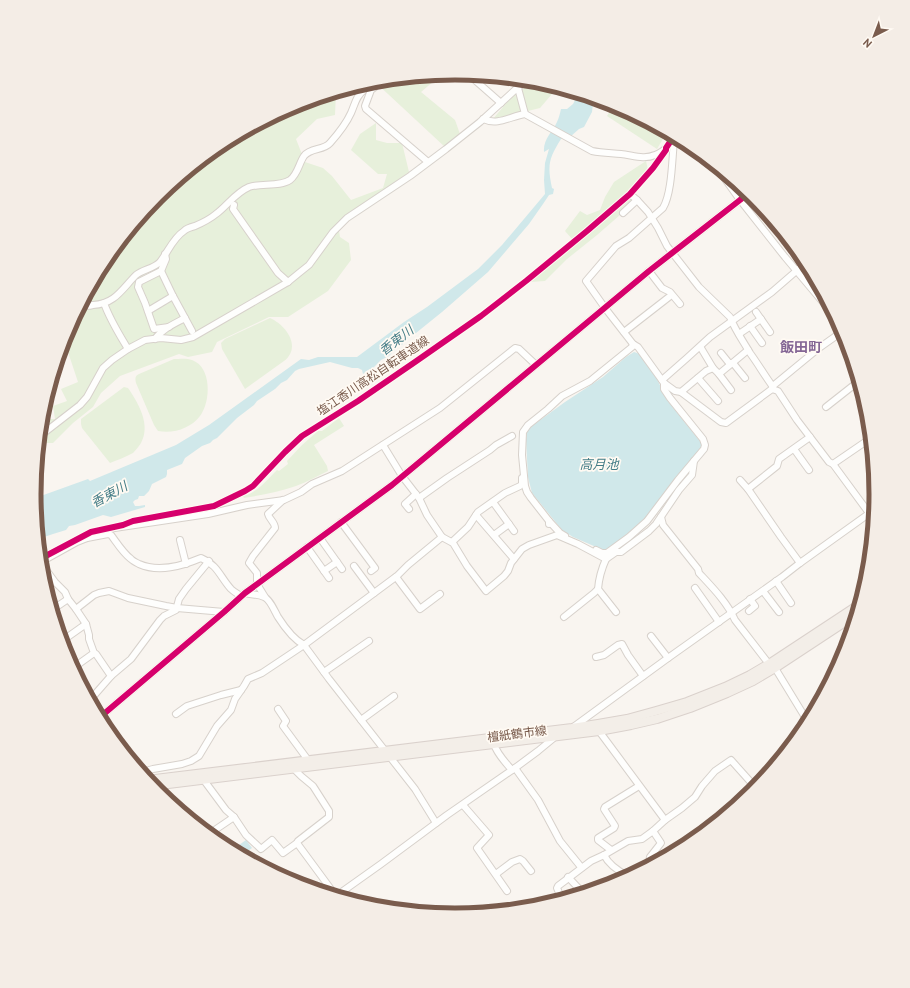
<svg xmlns="http://www.w3.org/2000/svg" width="910" height="988" font-family="'PT Sans','Noto Sans JP',sans-serif">
<style>
.green{fill:#e7f0db}
.water{fill:#d0e8ea}
.lines{fill:none;stroke-linecap:round;stroke-linejoin:round}
.minor-casing{stroke:#d7d1cb;stroke-width:8}
.major-casing{stroke:#dad1cc;stroke-width:10}
.minor{stroke:#fefefd;stroke-width:6}
.major{stroke:#f3eee8;stroke-width:8}
.cycleway-casing{stroke:#fffaf3;stroke-width:8}
.cycleway{stroke:#d6006c;stroke-width:6}
.labels{text-anchor:middle;stroke-width:3.5;stroke-linejoin:round;paint-order:stroke}
.street-label{font-size:12px;fill:#7a5c4d;stroke:#fffaf3}
.water-label{font-size:13px;font-style:italic;fill:#437c86;stroke:#fffaf3}
.quarter-label{font-size:14px;font-weight:bold;fill:#846695;stroke:#fffaf3}
.rim{fill:none;stroke:#7a5c4d;stroke-width:5}
</style>
<rect width="100%" height="100%" fill="#f9f5f0"/>
<g class="green">
<path d="M442 74 421 92 455 120 460 134 445 147 374 81Z"/>
<path d="M536 81 558 87 540 108 492 120 514 94Z"/>
<path d="M336 92 335 115 317 119 296 139 305 162 323 168 332 176 351 200 383 188 387 174H378L351 150 360 134 376 123V140L387 143H402L409 172 346 217 338 225 340 237 349 243 351 260 328 291 288 317H269L217 342 212 352 188 357 179 354 120 376 101 393 93 407 73 423 53 443H44L39 446V439L43 435 40 432 41 419H55L53 406 67 401 61 389 78 382 64 340 66 333 105 260 157 196 221 144 294 105Z"/>
<path d="M614 105 667 132 657 149 607 116Z"/>
<path d="M646 161 648 170 628 192 636 201 597 235 567 259 545 281 530 282 563 254 573 240 565 231 580 211 587 215 600 210 605 197 614 182Z"/>
<path d="M270 318C286 325 302 347 284 361L245 389 222 349 221 343 225 339Z"/>
<path d="M174 359C179 359 187 358 192 360 212 367 211 402 200 416 191 428 174 434 158 431L154 425 136 383C135 378 135 376 139 374Z"/>
<path d="M124 387 128 388C139 404 151 425 141 443 139 446 136 450 133 453 126 457 117 460 110 463L82 428 81 424V419Z"/>
<path d="M339 418 344 426 314 445 327 466 328 471C317 476 307 482 296 486 279 492 262 495 244 498L243 496C257 493 267 480 277 470L279 471 288 464 287 461 302 445 318 431H322Z"/>
</g>
<g class="water">
<path d="M578 94 595 99 593 103 592 112 584 127 579 129 570 137 561 139C549 158 547 165 552 188L554 189 553 194 549 195 543 204 529 224 488 272 442 312 416 333 405 340 402 345 398 346 389 356 381 360 373 368 368 370 363 374 362 370 358 368H352L330 362 299 369 295 371 287 380 281 383 275 389 257 401 254 405 237 418 217 438 213 440 210 443 202 446 185 458 182 464 167 470V474L166 477 152 484 149 491 144 496H139L138 499 135 500 133 502 135 506H139L145 505V507L111 517 103 515 75 525 69 526 66 530 53 534 44 537 39 541 34 496 38 497 88 479 90 481 176 445 209 425 301 359 309 360 318 357H357L404 322 427 307 478 269 502 245 545 194 544 180 545 163 549 149 544 152C543 139 552 133 557 122 559 118 560 113 561 109H567L573 104Z"/>
<path d="M634 352 637 353 641 355 656 377 667 400 703 445 699 453 646 518 610 548 603 550 573 537 562 530 532 493 528 477 526 440 527 432 532 426 565 402 603 377 626 357Z"/>
<path d="M246 840 252 848 242 855 232 850Z"/>
</g>
<g class="lines">
<defs>
<g id="minor">
<path d="M468 74 501 103"/>
<path d="M375 86V87L371 90 365 106 366 109 428 162"/>
<path d="M518 88 525 114"/>
<path d="M483 119C498 126 511 116 525 114L592 151C602 153 611 153 621 154 632 155 644 160 655 155 664 152 670 144 678 138"/>
<path d="M674 141C672 159 672 193 663 208L629 238 616 246 586 281 605 308 633 344 638 347 664 383 675 391 681 392 721 422 726 423 772 389 778 391 797 420 829 462 833 464 869 513"/>
<path d="M715 165 740 200 785 257 837 319"/>
<path d="M630 194 637 200"/>
<path d="M234 205 233 209 278 273 288 282"/>
<path d="M623 213 637 200 648 212 658 228 667 246 699 287 730 317C735 330 743 341 750 353 758 364 765 376 773 387"/>
<path d="M165 254 166 259 161 271 139 282 138 287 145 303 154 329 169 327"/>
<path d="M161 271 173 296 192 331"/>
<path d="M649 271 662 288 670 292 680 304"/>
<path d="M104 303C110 320 119 334 128 349"/>
<path d="M81 305C85 306 89 306 93 305 115 304 122 289 136 275 143 269 153 269 160 262 168 252 173 238 184 231 187 228 191 227 195 226 202 223 210 219 216 214 227 206 235 193 249 187 261 183 280 187 290 180 298 174 299 163 304 156 311 147 323 151 330 143 338 134 346 124 351 113 355 104 356 96 364 90 369 86 375 83 380 80"/>
<path d="M148 311 173 296"/>
<path d="M756 312 770 332"/>
<path d="M750 326 762 343"/>
<path d="M624 332 669 297"/>
<path d="M739 334 761 319"/>
<path d="M155 339C162 329 174 324 185 318"/>
<path d="M701 348 713 368"/>
<path d="M721 353 729 363H733L745 378"/>
<path d="M719 374 731 390"/>
<path d="M698 378 718 401"/>
<path d="M662 380 687 358 710 337 772 292 794 273 806 261"/>
<path d="M772 389 774 385 819 348 843 331"/>
<path d="M681 392 706 371 713 368 719 374 748 350"/>
<path d="M826 407 859 381"/>
<path d="M40 436 80 405 87 397 103 368 112 360 128 349 145 340 161 338 181 340 193 337 288 282 299 273 309 265 333 232 347 218 410 176 446 149 480 122 526 80"/>
<path d="M794 449 809 470"/>
<path d="M833 464 871 438"/>
<path d="M740 480 748 489 781 537 800 563"/>
<path d="M748 489 777 466 779 459 810 437"/>
<path d="M419 498 447 478 490 450 496 445 512 436"/>
<path d="M493 502 514 531"/>
<path d="M409 509 405 504 416 494"/>
<path d="M476 515 514 559"/>
<path d="M661 517 663 525 698 569 699 573C712 587 727 602 735 620L769 664"/>
<path d="M549 521 560 533 565 536"/>
<path d="M341 522 375 568 371 571"/>
<path d="M549 524V521L531 498 527 492 525 486 522 455 523 432 528 425 548 409 562 396 590 381 632 347 633 344"/>
<path d="M494 535 509 524"/>
<path d="M442 537 453 543 467 566 486 591 504 576 508 571 511 563 522 549 529 545 557 535 578 544 606 559 616 552H621L649 531 656 524 679 490 692 475 694 461"/>
<path d="M87 538 91 534 108 529 208 514 247 505 284 500 301 492 312 484 342 471 440 408 515 348 519 349 536 365"/>
<path d="M320 538 342 569"/>
<path d="M180 540 186 564"/>
<path d="M452 542 468 527 478 512 505 493 520 486 522 484V478"/>
<path d="M307 547 329 578"/>
<path d="M596 550 602 553H607L629 537 647 521 678 480 704 449 705 445 703 439 670 398 664 389V383"/>
<path d="M606 559C601 570 599 577 598 589L616 612"/>
<path d="M41 562 77 542 87 538 108 534 111 535C117 543 123 553 131 559 133 561 137 563 139 564 159 573 182 566 201 558 218 565 220 577 231 589 234 592 238 594 241 596"/>
<path d="M354 566 374 593"/>
<path d="M41 567H44L55 582 65 592 68 599"/>
<path d="M324 571 337 562"/>
<path d="M396 577 420 609 440 594"/>
<path d="M776 581 791 603"/>
<path d="M695 588 719 622"/>
<path d="M763 591 779 612"/>
<path d="M245 593C251 595 258 594 264 597 270 599 275 612 278 617 285 628 293 639 304 645L329 679 415 789 436 823"/>
<path d="M265 597 257 584V573L249 563 253 556 275 528C275 522 269 519 268 514L283 500"/>
<path d="M76 609 94 595 99 593 109 591 128 598 166 606 177 608 224 612"/>
<path d="M52 610 68 599 76 609 86 624 89 635V639L94 653 73 668"/>
<path d="M749 611 755 606 750 599"/>
<path d="M564 617 594 593 598 589"/>
<path d="M651 636 668 658"/>
<path d="M62 641 86 624"/>
<path d="M596 657 604 655 618 645 622 644 628 655 643 676"/>
<path d="M775 668 808 722"/>
<path d="M324 672 369 641"/>
<path d="M111 676 131 659 160 620 164 616 176 610 179 599 186 589 209 561"/>
<path d="M90 700 111 676 96 654 94 653"/>
<path d="M278 709 286 721 283 726 308 760"/>
<path d="M176 714 187 706 221 695 241 690"/>
<path d="M99 718 224 612 245 593 392 485 649 271 740 200 748 193"/>
<path d="M361 720 394 696"/>
<path d="M572 728 668 658 782 577 800 563 874 510"/>
<path d="M494 744C497 754 505 762 512 770"/>
<path d="M515 768 538 800 560 841 581 867"/>
<path d="M294 769 301 776 313 786 329 811V817L298 841 297 843"/>
<path d="M142 772 153 769 182 764 191 761 199 756 217 726 231 710 235 699 244 686 248 679 262 673 304 645 397 576 408 565 442 537 427 515 419 498 402 476 383 445"/>
<path d="M203 779 226 810 234 817 209 834"/>
<path d="M463 805 489 835 477 848 507 891"/>
<path d="M234 817 246 835 261 849 272 840 283 853 297 843 336 896"/>
<path d="M665 820 682 808 695 797 702 786 715 771 731 760 756 788"/>
<path d="M611 850 598 840V838L614 828 615 826 604 809 605 807 639 786"/>
<path d="M604 855C609 865 618 871 628 876"/>
<path d="M648 866 650 857 661 843 653 831"/>
<path d="M496 874 512 862 520 859 523 861 531 871"/>
<path d="M568 877 583 893"/>
<path d="M336 896 381 864 447 815 515 768 538 751 555 737"/>
<path d="M560 900V895L557 888 558 886 591 861 604 855 628 841 642 839 653 831 665 820 599 731"/>
</g>
<g id="major">
<path d="M147 780 572 728 598 724 627 719 656 711 687 702 725 687 750 675 772 662 860 604"/>
<path d="M152 786 599 731 631 725 657 719 690 708 727 693 753 681 775 668 857 614"/>
</g>
</defs>
<use href="#minor" class="minor-casing"/>
<use href="#major" class="major-casing"/>
<use href="#minor" class="minor"/>
<use href="#major" class="major"/>
<defs>
<g id="cycleway">
<path d="M40 559 91 532 123 525 133 521 214 506 245 491 253 486 285 452 302 436 358 401 415 362 481 316 526 281 587 231 630 194 653 168 666 150V148L674 136"/>
<path d="M99 718 224 612 245 593 392 485 649 271 740 200 748 193"/>
</g>
</defs>
<use href="#cycleway" class="cycleway-casing"/>
<use href="#cycleway" class="cycleway"/>
</g>
<g class="labels">
<g class="street-label">
<text transform="translate(373 376) rotate(-34)" y="4">塩江香川高松自転車道線</text>
<text transform="translate(517 734) rotate(-7)" y="4">檀紙鶴市線</text>
</g>
<g class="water-label">
<text transform="translate(396 340) rotate(-38)" y="5">香東川</text>
<text x="599" y="469">高月池</text>
<text transform="translate(109 494) rotate(-29)" y="5">香東川</text>
</g>
<g class="quarter-label">
<text x="801" y="352">飯田町</text>
</g>
</g>
<path d="M0 0H910V988H0ZM41 494a414 414 0 1 1 828 0a414 414 0 1 1-828 0Z" fill="#f4ede6" fill-rule="evenodd"/>
<path class="rim" d="M41 494a414 414 0 1 1 828 0a414 414 0 1 1-828 0Z"/>
<g transform="translate(874 36) rotate(222)" stroke="#fffaf3" stroke-width="3" paint-order="stroke">
<path d="M0-3L7 15L0 10L-7 15Z" fill="#7a5c4d"/>
<text y="-6" font-size="11" font-weight="bold" text-anchor="middle" fill="#7a5c4d">N</text>
</g>
</svg>
